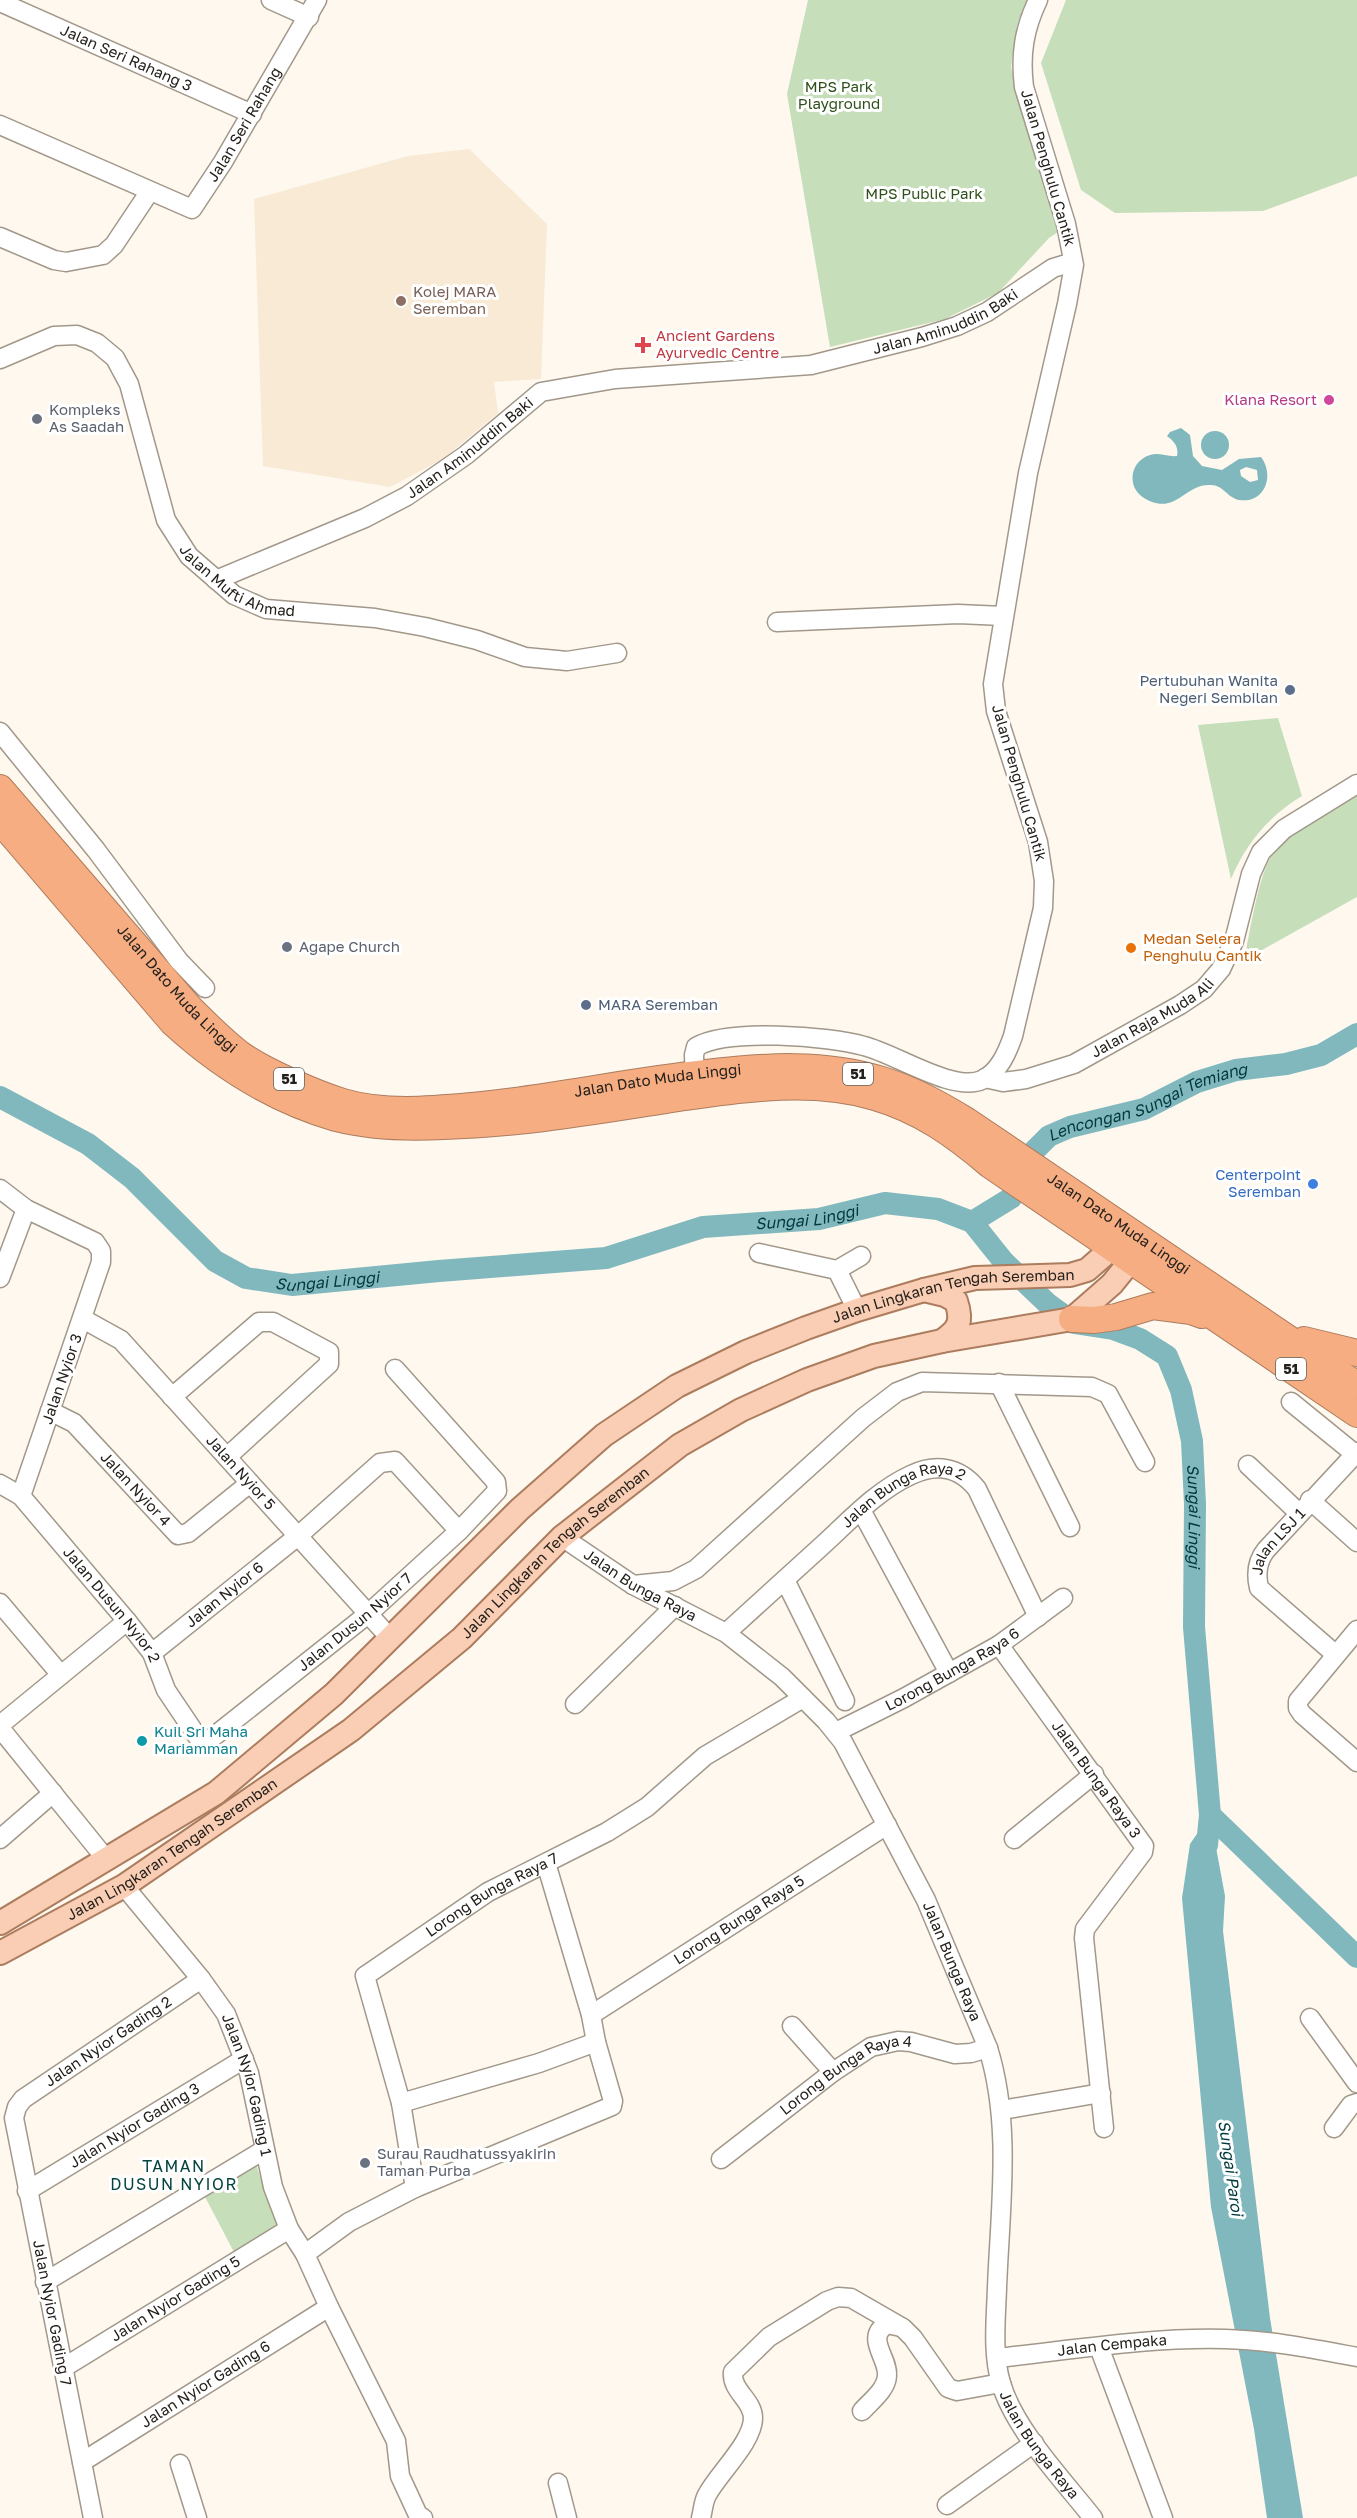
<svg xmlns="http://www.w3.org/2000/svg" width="1357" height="2518" font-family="'Golos Text',sans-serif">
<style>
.built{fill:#f8ead4}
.green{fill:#c6deba}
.water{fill:#80b8bd;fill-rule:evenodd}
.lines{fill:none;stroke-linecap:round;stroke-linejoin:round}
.river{stroke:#80b8bd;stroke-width:22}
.minor-casing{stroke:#a2988a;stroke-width:21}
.major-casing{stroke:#ac7c5e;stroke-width:26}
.highway-casing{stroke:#ac7c5e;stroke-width:28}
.minor{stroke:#fff;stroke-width:18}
.major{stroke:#faceb4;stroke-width:22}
.highway{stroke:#f6ad82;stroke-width:26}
.education-dot{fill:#8d6e63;stroke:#fff;stroke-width:2}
.health-dot{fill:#e0444e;stroke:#fff;stroke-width:2}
.hotel-dot{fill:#d1479c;stroke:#fff;stroke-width:2}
.worship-dot{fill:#6b7280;stroke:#fff;stroke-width:2}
.service-dot{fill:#5c6f8a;stroke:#fff;stroke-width:2}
.food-dot{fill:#e8710a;stroke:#fff;stroke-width:2}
.shop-dot{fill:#3f7fe0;stroke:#fff;stroke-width:2}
.culture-dot{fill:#0f9aa8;stroke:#fff;stroke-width:2}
.labels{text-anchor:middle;stroke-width:6;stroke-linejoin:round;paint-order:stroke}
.shield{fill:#fff;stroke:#66635f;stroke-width:1.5}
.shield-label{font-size:14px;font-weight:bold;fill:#24201b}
.street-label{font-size:15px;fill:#24201b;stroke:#fff}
.park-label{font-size:15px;fill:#30501b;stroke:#fff}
.education-label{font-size:15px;fill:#785e54;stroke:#fff;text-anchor:start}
.health-label{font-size:15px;fill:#be3a42;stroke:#fff;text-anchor:start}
.hotel-label{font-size:15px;fill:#b23c85;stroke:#fff;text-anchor:end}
.worship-label{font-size:15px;fill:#5b616d;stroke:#fff;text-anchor:start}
.service-label{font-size:15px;fill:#4e5e75;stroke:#fff;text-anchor:end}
.food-label{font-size:15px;fill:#c56008;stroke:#fff;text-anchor:start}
.shop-label{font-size:15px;fill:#366cbe;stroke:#fff;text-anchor:end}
.culture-label{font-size:15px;fill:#0d838f;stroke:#fff;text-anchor:start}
.water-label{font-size:16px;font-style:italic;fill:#00383d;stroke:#fff}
.neighbourhood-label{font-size:16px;letter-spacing:1.5px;fill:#04443d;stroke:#fff}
</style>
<rect width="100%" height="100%" fill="#fef8ef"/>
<path class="built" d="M469 149 547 224 541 379 494 382 498 413 443 459 390 487 263 466 254 199 408 156Z"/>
<g class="green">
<path d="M808 0H1027L1017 26 1011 67 1022 112 1058 232 1049 238 998 293 945 319 830 347 787 94Z"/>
<path d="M1066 0H1357V176L1263 211 1115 213 1081 190 1041 63Z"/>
<path d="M1278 718 1302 796C1269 816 1246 843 1231 879L1198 725Z"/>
<path d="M1357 795V897L1244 960C1250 933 1259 868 1276 849 1296 826 1331 811 1357 795Z"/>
<path d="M255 2161 264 2189 281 2230 236 2256 203 2193Z"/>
</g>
<g class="water">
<path d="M1181 428 1190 435 1193 456 1202 466 1222 470 1239 459 1261 457C1275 475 1265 504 1239 500 1228 498 1223 485 1211 485 1184 483 1176 517 1144 498 1126 487 1130 461 1150 455 1159 452 1167 457 1177 456 1179 447 1174 441 1167 436L1170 432ZM1246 467 1257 470 1258 480 1250 482 1241 476 1240 470Z"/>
<circle cx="1215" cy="445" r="14"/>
<path d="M1210 1815 1225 1896 1223 1931 1270 2318 1303 2518H1267L1254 2429 1211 2207 1182 1898 1190 1844Z"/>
</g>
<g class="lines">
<g class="river">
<path id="s1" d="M0 1097 88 1144 132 1178 215 1261 246 1278 292 1285 439 1271 606 1258 703 1227 819 1219 885 1203 938 1209 972 1222 1004 1262 1048 1304 1074 1323 1113 1329 1140 1339 1167 1356 1181 1390 1192 1441 1195 1504 1194 1627 1210 1815 1207 1845"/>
<path id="s2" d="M972 1222 1011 1198 1035 1150 1049 1136 1070 1127 1144 1109 1197 1082 1236 1070 1286 1064 1321 1055 1357 1034"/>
<path d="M1210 1815 1357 1957"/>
</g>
<defs>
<g id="minor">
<path d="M271 0 309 17"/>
<path id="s3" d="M0 2 252 114"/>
<path id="s4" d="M0 125 192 209 223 162 317 0"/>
<path d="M0 237 54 260 66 262 103 255 114 245 150 191"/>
<path id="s5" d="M0 359 54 336 77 335 97 343 115 358 129 384 166 520 189 556 234 595 266 609 375 618 425 627 477 640 525 657 567 661 617 653"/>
<path id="s6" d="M216 580 365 518 407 496 466 455 541 392 615 379 811 365 922 337 957 326 987 312 1053 268 1073 262"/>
<path d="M777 622 958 614 1003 616"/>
<path d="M0 732 96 850 179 961 205 988"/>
<path id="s7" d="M985 1078 1003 1082 1026 1079 1074 1064 1180 1005 1204 989 1221 969 1234 941 1251 874 1261 852 1284 829 1357 784"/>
<path d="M695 1085 694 1055 696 1047C727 1028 829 1036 864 1046 894 1053 953 1093 982 1080 999 1072 1007 1053 1013 1036L1043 908 1044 881 1038 842 996 711 993 684 1028 473 1067 304 1074 265 1066 224 1024 87C1020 55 1024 29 1038 0"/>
<path d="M0 1189 26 1209 95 1242 101 1251V1262L21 1496"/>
<path d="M759 1253 837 1270 857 1310"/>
<path d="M837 1270 861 1256"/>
<path d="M0 1278 26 1209"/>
<path id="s8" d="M83 1319 121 1340 390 1638"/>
<path d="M999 1383 1070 1527"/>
<path d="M172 1397 259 1322H273L329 1352V1364L227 1457"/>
<path d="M1291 1402 1355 1454"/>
<path id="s9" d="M50 1411 74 1423 178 1535 188 1533 250 1483"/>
<path d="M1248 1465 1299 1513"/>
<path id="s10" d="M0 1484 21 1496 127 1621 152 1653 166 1690 203 1745 368 1614 459 1531 497 1491 496 1482 395 1369"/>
<path d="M1310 1500 1357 1542"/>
<path d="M861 1510 949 1673"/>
<path id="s11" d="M562 1537 633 1585 726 1633 782 1677 826 1721 843 1742 926 1900 988 2048C1012 2125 1000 2208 997 2288 996 2319 992 2353 1001 2383 1014 2429 1064 2481 1093 2518"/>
<path d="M785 1580 845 1701"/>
<path d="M633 1585 673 1581 696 1569 863 1418 897 1392 922 1382 1092 1387 1108 1394 1145 1462"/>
<path d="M0 1603 61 1675"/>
<path d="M1357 1630 1298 1701V1708L1302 1714 1357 1762"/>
<path id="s12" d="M726 1633C759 1603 792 1573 825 1543 851 1519 878 1490 911 1475 936 1463 960 1467 977 1489L1038 1617"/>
<path id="s13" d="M999 1645 1144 1846 1143 1852 1085 1929 1084 1938 1104 2128"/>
<path id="s14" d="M152 1653 298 1536 380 1463 395 1461 459 1531"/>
<path id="s15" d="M1335 1654 1259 1588C1256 1575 1257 1561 1266 1550L1357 1452"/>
<path d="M575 1704 675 1606"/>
<path d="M0 1725 127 1621"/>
<path d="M0 1728 106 1859"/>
<path id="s16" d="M836 1732 904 1698 999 1645 1063 1598"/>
<path d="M0 1839 53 1793"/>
<path d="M1014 1839 1094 1774"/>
<path id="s17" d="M124 1886 201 1979 226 2014 249 2073 273 2187 289 2229 305 2254 329 2307 396 2441 400 2476 418 2515 423 2518"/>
<path id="s18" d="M591 2015 887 1825"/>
<path d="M1310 2018 1357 2083"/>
<path d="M792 2026 833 2072"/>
<path d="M401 2103 539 2063 596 2042"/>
<path d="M1002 2110 1101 2093"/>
<path d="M1334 2128 1351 2105 1357 2103"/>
<path id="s19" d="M721 2159 833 2072 871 2047 898 2041 911 2042 955 2054 971 2053 988 2048"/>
<path id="s20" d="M415 2188 401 2103 365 1976 488 1892 607 1832 647 1807 705 1756 803 1698"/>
<path id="s21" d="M27 2191 244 2059"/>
<path d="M305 2254 349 2222 415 2188 612 2106 613 2101 596 2042 591 2015 546 1863"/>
<path d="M45 2282 264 2150"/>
<path d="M1099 2347 1163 2518"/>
<path id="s22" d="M997 2358C1072 2350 1150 2337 1225 2339 1269 2340 1314 2349 1357 2357"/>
<path id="s23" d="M63 2368 289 2229"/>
<path d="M862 2411C871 2401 886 2390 887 2376 889 2358 864 2338 887 2324L901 2327"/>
<path id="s24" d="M82 2462 329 2307"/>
<path d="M180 2464 197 2518"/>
<path d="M558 2483 567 2518"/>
<path d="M947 2505 1034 2443"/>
<path id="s25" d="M93 2518 14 2118 17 2107 23 2099 201 1979"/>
<path d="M701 2518C703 2511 703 2502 707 2495 718 2474 753 2442 753 2418 753 2400 731 2391 733 2372L769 2337 827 2301 838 2297 851 2298 903 2328 913 2338 948 2388 957 2391 1001 2383"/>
</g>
<g id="major">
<path d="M924 1290 945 1295 956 1301C963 1322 959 1329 942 1341"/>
<path id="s26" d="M0 1923 216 1793 334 1694 520 1509 604 1435 677 1386 746 1352 806 1328 857 1310 924 1290 975 1278 1070 1275 1087 1270 1103 1256 1119 1234"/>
<path id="s27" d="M0 1953 124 1886 351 1730 462 1638 562 1537 680 1445 741 1410 807 1380 874 1356 942 1341 1072 1319 1112 1284 1142 1247"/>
</g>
<g id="highway">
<path id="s28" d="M0 788 190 1008C206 1024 222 1040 240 1054 264 1071 314 1093 343 1102 387 1115 437 1109 482 1105 557 1097 631 1081 706 1073 764 1066 825 1062 882 1080 912 1089 939 1104 967 1121L1357 1385"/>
<path d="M0 821 173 1023C220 1066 274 1100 336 1118 371 1127 407 1128 444 1126 525 1124 605 1109 686 1097 747 1088 814 1079 875 1097 920 1110 955 1135 990 1165L1357 1414"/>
<path d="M1072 1319 1094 1320 1116 1317 1153 1306 1191 1311 1202 1315"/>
<path d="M1304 1340 1357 1353"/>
</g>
</defs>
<use href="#minor" class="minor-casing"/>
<use href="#major" class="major-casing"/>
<use href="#highway" class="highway-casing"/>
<use href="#minor" class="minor"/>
<use href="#major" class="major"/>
<use href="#highway" class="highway"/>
</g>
<circle class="education-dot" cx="401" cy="301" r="6"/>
<path class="health-dot" d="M640 336h6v6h6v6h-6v6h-6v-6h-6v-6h6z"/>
<circle class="hotel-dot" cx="1329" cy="400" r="6"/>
<g class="worship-dot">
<circle cx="37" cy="419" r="6"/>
<circle cx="287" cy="947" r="6"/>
<circle cx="365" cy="2163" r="6"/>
</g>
<g class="service-dot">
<circle cx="1290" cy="690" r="6"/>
<circle cx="586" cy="1005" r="6"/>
</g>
<circle class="food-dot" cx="1131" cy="948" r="6"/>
<circle class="shop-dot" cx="1313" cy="1184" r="6"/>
<circle class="culture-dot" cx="142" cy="1741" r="6"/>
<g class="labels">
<g class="shield">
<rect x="843" y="1063" width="30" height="22" rx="4.5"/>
<rect x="274" y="1068" width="30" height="22" rx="4.5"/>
<rect x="1276" y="1358" width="30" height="22" rx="4.5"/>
</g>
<g class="shield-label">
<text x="858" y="1079">51</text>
<text x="289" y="1084">51</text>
<text x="1291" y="1374">51</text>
</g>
<g class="street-label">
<text dy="5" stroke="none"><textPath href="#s3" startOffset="138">Jalan Seri Rahang 3</textPath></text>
<text dy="5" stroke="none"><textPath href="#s4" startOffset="309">Jalan Seri Rahang</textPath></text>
<text transform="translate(1048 168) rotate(74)" y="5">Jalan Penghulu Cantik</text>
<text dy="5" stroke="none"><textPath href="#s6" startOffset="792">Jalan Aminuddin Baki</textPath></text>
<text dy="5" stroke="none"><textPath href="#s6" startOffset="288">Jalan Aminuddin Baki</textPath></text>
<text dy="5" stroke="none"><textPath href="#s5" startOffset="396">Jalan Mufti Ahmad</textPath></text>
<text transform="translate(1019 783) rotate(74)" y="5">Jalan Penghulu Cantik</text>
<text dy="5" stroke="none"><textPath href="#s28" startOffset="268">Jalan Dato Muda Linggi</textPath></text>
<text dy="5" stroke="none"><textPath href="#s7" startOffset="183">Jalan Raja Muda Ali</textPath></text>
<text dy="5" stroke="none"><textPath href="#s28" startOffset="790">Jalan Dato Muda Linggi</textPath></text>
<text dy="5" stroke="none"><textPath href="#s28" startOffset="1294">Jalan Dato Muda Linggi</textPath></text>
<text dy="5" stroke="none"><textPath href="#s26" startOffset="1162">Jalan Lingkaran Tengah Seremban</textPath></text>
<text transform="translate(62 1379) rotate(-71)" y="5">Jalan Nyior 3</text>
<text dy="5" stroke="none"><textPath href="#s8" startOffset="222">Jalan Nyior 5</textPath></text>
<text dy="5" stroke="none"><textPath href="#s9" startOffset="117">Jalan Nyior 4</textPath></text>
<text dy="5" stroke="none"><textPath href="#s12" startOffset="230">Jalan Bunga Raya 2</textPath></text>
<text dy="5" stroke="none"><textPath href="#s15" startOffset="154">Jalan LSJ 1</textPath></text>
<text dy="5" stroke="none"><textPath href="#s27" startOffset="687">Jalan Lingkaran Tengah Seremban</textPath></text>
<text dy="5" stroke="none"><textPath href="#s11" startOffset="92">Jalan Bunga Raya</textPath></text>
<text dy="5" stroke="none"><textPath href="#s14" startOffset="93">Jalan Nyior 6</textPath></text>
<text dy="5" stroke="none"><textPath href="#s10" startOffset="166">Jalan Dusun Nyior 2</textPath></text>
<text dy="5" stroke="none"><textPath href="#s10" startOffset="530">Jalan Dusun Nyior 7</textPath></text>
<text dy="5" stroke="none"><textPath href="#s16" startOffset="132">Lorong Bunga Raya 6</textPath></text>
<text dy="5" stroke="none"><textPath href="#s13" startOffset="166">Jalan Bunga Raya 3</textPath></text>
<text dy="5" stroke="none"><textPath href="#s27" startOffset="201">Jalan Lingkaran Tengah Seremban</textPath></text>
<text dy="5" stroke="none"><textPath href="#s20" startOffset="369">Lorong Bunga Raya 7</textPath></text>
<text dy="5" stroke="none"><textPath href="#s18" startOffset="176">Lorong Bunga Raya 5</textPath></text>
<text dy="5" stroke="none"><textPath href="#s11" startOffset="596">Jalan Bunga Raya</textPath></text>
<text dy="5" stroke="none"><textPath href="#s25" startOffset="532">Jalan Nyior Gading 2</textPath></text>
<text dy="5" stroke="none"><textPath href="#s19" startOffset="153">Lorong Bunga Raya 4</textPath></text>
<text dy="5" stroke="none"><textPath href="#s17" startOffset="238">Jalan Nyior Gading 1</textPath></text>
<text dy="5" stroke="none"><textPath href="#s21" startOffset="126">Jalan Nyior Gading 3</textPath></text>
<text dy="5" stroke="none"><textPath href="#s23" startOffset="132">Jalan Nyior Gading 5</textPath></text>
<text transform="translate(52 2313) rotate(79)" y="5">Jalan Nyior Gading 7</text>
<text dy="5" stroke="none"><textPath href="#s22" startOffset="116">Jalan Cempaka</textPath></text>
<text dy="5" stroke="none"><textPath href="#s24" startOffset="146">Jalan Nyior Gading 6</textPath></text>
<text dy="5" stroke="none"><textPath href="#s11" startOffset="1100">Jalan Bunga Raya</textPath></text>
</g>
<g class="park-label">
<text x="839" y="92">MPS Park<tspan x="839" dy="17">Playground</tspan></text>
<text x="924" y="199">MPS Public Park</text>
</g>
<g class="education-label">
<text x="413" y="297">Kolej MARA<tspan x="413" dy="17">Seremban</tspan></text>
</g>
<g class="health-label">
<text x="656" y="341">Ancient Gardens<tspan x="656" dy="17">Ayurvedic Centre</tspan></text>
</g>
<g class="hotel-label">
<text x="1317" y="405">Klana Resort</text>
</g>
<g class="worship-label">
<text x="49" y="415">Kompleks<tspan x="49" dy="17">As Saadah</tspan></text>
<text x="299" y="952">Agape Church</text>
<text x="377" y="2159">Surau Raudhatussyakirin<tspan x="377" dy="17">Taman Purba</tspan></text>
</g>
<g class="service-label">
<text x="1278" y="686">Pertubuhan Wanita<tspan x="1278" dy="17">Negeri Sembilan</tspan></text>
<text x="598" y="1010" text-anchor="start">MARA Seremban</text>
</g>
<g class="food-label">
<text x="1143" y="944">Medan Selera<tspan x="1143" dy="17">Penghulu Cantik</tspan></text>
</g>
<g class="shop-label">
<text x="1301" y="1180">Centerpoint<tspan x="1301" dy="17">Seremban</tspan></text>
</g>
<g class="culture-label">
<text x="154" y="1737">Kuil Sri Maha<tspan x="154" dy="17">Mariamman</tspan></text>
</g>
<g class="water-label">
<text dy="6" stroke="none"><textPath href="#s2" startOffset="224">Lencongan Sungai Temiang</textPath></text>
<text dy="6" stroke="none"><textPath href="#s1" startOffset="876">Sungai Linggi</textPath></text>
<text dy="6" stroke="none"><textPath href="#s1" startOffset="390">Sungai Linggi</textPath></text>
<text dy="6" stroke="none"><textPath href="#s1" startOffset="1454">Sungai Linggi</textPath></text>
<text transform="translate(1231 2168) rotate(82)" y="6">Sungai Paroi</text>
</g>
<g class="neighbourhood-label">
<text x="174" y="2172">TAMAN<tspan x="174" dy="18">DUSUN NYIOR</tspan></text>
</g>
</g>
</svg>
